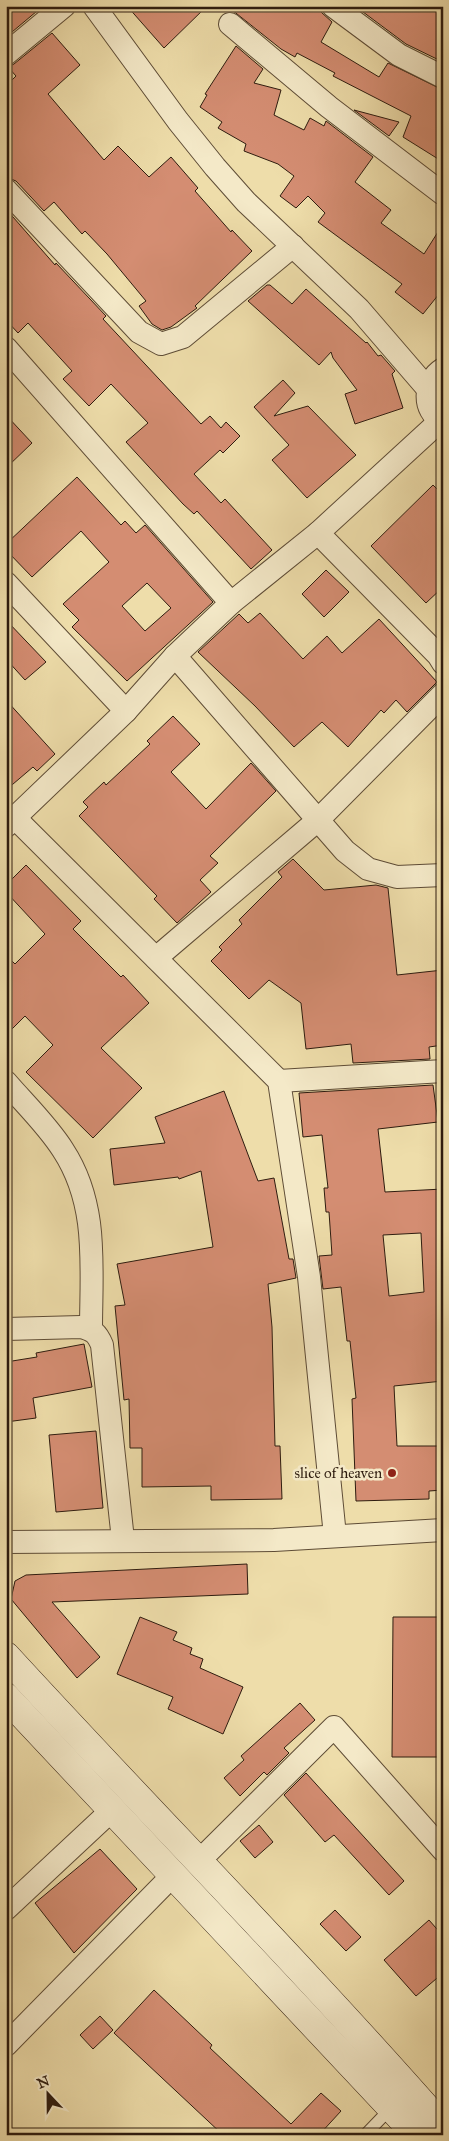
<svg xmlns="http://www.w3.org/2000/svg" width="449" height="2141" font-family="'IM FELL Great Primer',serif">
<style>
.building{fill:#d48d72;stroke:#2e1c0f;fill-rule:evenodd}
.lines{fill:none;stroke-linecap:round;stroke-linejoin:round}
.lane-casing{stroke:#5e4c36;stroke-width:13}
.street-casing{stroke:#5e4c36;stroke-width:24}
.secondary-casing{stroke:#2e1c0f;stroke-width:29}
.lane{stroke:#f4e9c8;stroke-width:11}
.street{stroke:#f4e9c8;stroke-width:22}
.secondary{stroke:#f4e9c8;stroke-width:28}
.poi-dot{fill:#8f2418;stroke:#f4e9c8;stroke-width:2}
.labels{text-anchor:middle;stroke-width:5;stroke-linejoin:round;paint-order:stroke}
.poi-label{font-size:15px;fill:#2e1c0f;stroke:#f4e9c8;text-anchor:end}
</style>
<rect width="100%" height="100%" fill="#eda"/>
<filter id="stains"><feTurbulence type="fractalNoise" baseFrequency=".004" numOctaves="4"/><feColorMatrix values="0 0 0 0 .2 0 0 0 0 .09 0 0 0 0 .02 0 0 0 .5 -.17"/></filter>
<radialGradient id="worn" r=".72"><stop offset=".6" stop-color="#630" stop-opacity="0"/><stop offset="1" stop-color="#630" stop-opacity=".3"/></radialGradient>
<g class="building">
<path d="M6 6H43L6 37Z"/>
<path d="M127 6H207L164 48Z"/>
<path d="M227 6H320L321 12 332 22 321 42 379 77 388 63 443 90V162L403 137 411 116 333 76 335 73 297 53 295 57 281 49Z"/>
<path d="M355 6H443V62L406 44Z"/>
<path d="M52 33 80 65 48 94 104 160 118 146 149 177 171 157 198 188 195 191 231 232 232 230 252 251 195 306 197 308 171 327 162 330 152 324 139 306 146 301 107 254 85 231 82 234 54 202 44 211 16 181 6 177V86L16 76 8 67 14 64Z"/>
<path d="M236 46 263 69 254 83 281 90 274 115 304 130 310 118 324 126 326 121 373 157 355 182 391 210 381 223 424 254 443 224V289L423 314 395 292 402 284 318 222 325 213 308 196 296 208 280 196 294 176 278 164 244 151 246 144 218 128 222 122 200 107 207 95 205 94Z"/>
<path d="M354 110 399 122 389 136Z"/>
<path d="M6 209 55 265 56 263 106 316 103 319 201 424 210 416 221 428 226 422 240 436 223 453 220 450 194 474 221 503 225 499 272 550 251 569 197 511 194 514 183 504 126 442 148 423 111 384 89 406 63 379 72 371 28 323 18 333 6 320Z"/>
<path d="M267 285H270L292 304 306 289 366 343 367 342 378 356 381 355 395 371 392 374 403 408 355 424 345 394 357 390 333 358 331 352 319 365 248 301Z"/>
<path d="M283 380 295 393 274 416 308 406 356 455 307 498 272 460 289 445 254 407Z"/>
<path d="M6 415 32 443 6 468Z"/>
<path d="M77 477 121 525 125 521 136 533 145 525 213 602 127 681 72 627 79 620 63 604 109 562 81 531 32 577 6 550V544ZM147 583 171 608 145 631 122 606Z"/>
<path d="M433 485 443 495V587L426 603 371 546Z"/>
<path d="M326 570 349 592 324 617 302 594Z"/>
<path d="M260 613 303 659 327 636 342 653 379 619 437 682 407 712 396 700 384 713 381 710 348 747 322 722 294 747 255 706 198 652 239 614 248 623Z"/>
<path d="M6 620 46 662 25 680 6 659Z"/>
<path d="M6 700 55 754 37 771 33 767 6 790Z"/>
<path d="M173 716 200 744 171 772 206 809 251 763 276 791 210 856 218 863 200 880 211 892 177 923 154 899 157 896 79 816 88 807 83 802 104 782 106 785 150 744 147 741Z"/>
<path d="M293 859 324 890 376 885 388 888 397 975 443 970V1045L429 1047 430 1059 353 1063 351 1044 306 1049 301 1003 269 980 249 999 211 961 222 950 219 947 242 924 239 920 282 877 278 872Z"/>
<path d="M26 865 81 921 73 929 121 977 123 975 149 1003 101 1048 142 1088 93 1138 26 1072 53 1045 25 1016 6 1035V955L15 964 45 934 6 892V885Z"/>
<path d="M433 1085 438 1122 378 1129 385 1192 443 1189V1381L394 1386 397 1446H443V1490L429 1491V1499L356 1501 352 1399 356 1398 350 1341H347L341 1287 323 1289 319 1256 332 1255 329 1212H326L324 1188H328L322 1135 303 1137 299 1093ZM421 1233 424 1292 389 1296 383 1235Z"/>
<path d="M224 1091 258 1181 274 1178 289 1259H293L296 1278 268 1284 272 1327 275 1446H280L282 1499 211 1500V1486L142 1487V1448H130L129 1399 124 1400 115 1306 125 1305 117 1264 213 1247 201 1171 179 1179 178 1177 114 1185 110 1149 165 1143 155 1117Z"/>
<path d="M84 1344 92 1387 33 1398 36 1418 6 1422V1362L37 1357 36 1353Z"/>
<path d="M96 1431 103 1508 56 1512 49 1435Z"/>
<path d="M247 1564 248 1594 52 1602 100 1657 77 1678 11 1599 15 1581 26 1575Z"/>
<path d="M140 1617 177 1632 173 1640 192 1648 190 1654 203 1659 200 1668 243 1687 223 1734 168 1709 173 1697 117 1674Z"/>
<path d="M393 1617H443V1757H392Z"/>
<path d="M300 1703 315 1720 284 1748 289 1753 267 1775 264 1772 240 1796 224 1778 244 1760 241 1756Z"/>
<path d="M306 1773 404 1881 389 1895 334 1835 325 1842 284 1795Z"/>
<path d="M259 1825 273 1842 255 1858 240 1841Z"/>
<path d="M100 1849 137 1889 74 1953 35 1903Z"/>
<path d="M335 1910 361 1937 346 1951 320 1924Z"/>
<path d="M429 1920 443 1936V1973L416 1996 384 1960Z"/>
<path d="M154 1990 212 2045 210 2048 291 2124 321 2093 341 2111 319 2135H223L114 2033Z"/>
<path d="M100 2016 113 2030 93 2049 80 2035Z"/>
</g>
<g class="lines">
<defs>
<path id="lane" d="M365 2135 391 2108"/>
<g id="street">
<path d="M94 6 178 121 215 167 246 202 359 309 428 389"/>
<path d="M333 6 399 55 443 77"/>
<path d="M230 24 329 107 443 194"/>
<path d="M6 54 64 6"/>
<path d="M6 190 139 332 161 344 183 337 293 246"/>
<path d="M6 348 231 603"/>
<path d="M443 369C424 381 421 410 443 422"/>
<path d="M318 533 438 655 443 663"/>
<path d="M6 583 126 711"/>
<path d="M175 656 345 851 368 869 397 877 443 875"/>
<path d="M15 818 279 1081 309 1277 335 1536"/>
<path d="M6 826 126 711 175 656 231 603 318 533 440 421"/>
<path d="M156 958 318 820 443 694"/>
<path d="M279 1081 443 1071"/>
<path d="M6 1082C25 1104 48 1126 63 1150 99 1205 91 1267 91 1330"/>
<path d="M6 1329 81 1327C93 1330 97 1333 102 1345L123 1540"/>
<path d="M6 1542 274 1540 443 1530"/>
<path d="M198 1862 334 1727 443 1850"/>
<path d="M6 1909 112 1810"/>
<path d="M6 2045 173 1875"/>
</g>
<g id="secondary">
<path d="M6 1656C151 1814 302 1966 443 2127"/>
<path d="M6 1697 417 2135"/>
</g>
</defs>
<use href="#lane" class="lane-casing"/>
<use href="#street" class="street-casing"/>
<use href="#secondary" class="secondary-casing"/>
<use href="#lane" class="lane"/>
<use href="#street" class="street"/>
<use href="#secondary" class="secondary"/>
</g>
<circle class="poi-dot" cx="392" cy="1473" r="5"/>
<g class="labels">
<g class="poi-label">
<text x="382" y="1478">slice of heaven</text>
</g>
</g>
<rect width="449" height="2141" fill="none" stroke="#eda" stroke-width="25"/>
<rect x="8" y="8" width="434" height="2126" fill="none" stroke="#2e1c0f" stroke-width="2.5"/>
<rect x="12" y="12" width="424" height="2116" fill="none" stroke="#2e1c0f"/>
<g transform="translate(48 2094) rotate(338)" stroke="#f4e9c8" stroke-width="4" paint-order="stroke">
<path d="M0-4L9 19L0 12L-9 19Z" fill="#2e1c0f"/>
<text y="-8" font-size="14" font-weight="bold" text-anchor="middle" fill="#2e1c0f">N</text>
</g>
<rect width="100%" height="100%" filter="url(#stains)"/>
<rect width="100%" height="100%" fill="url(#worn)"/>
</svg>
